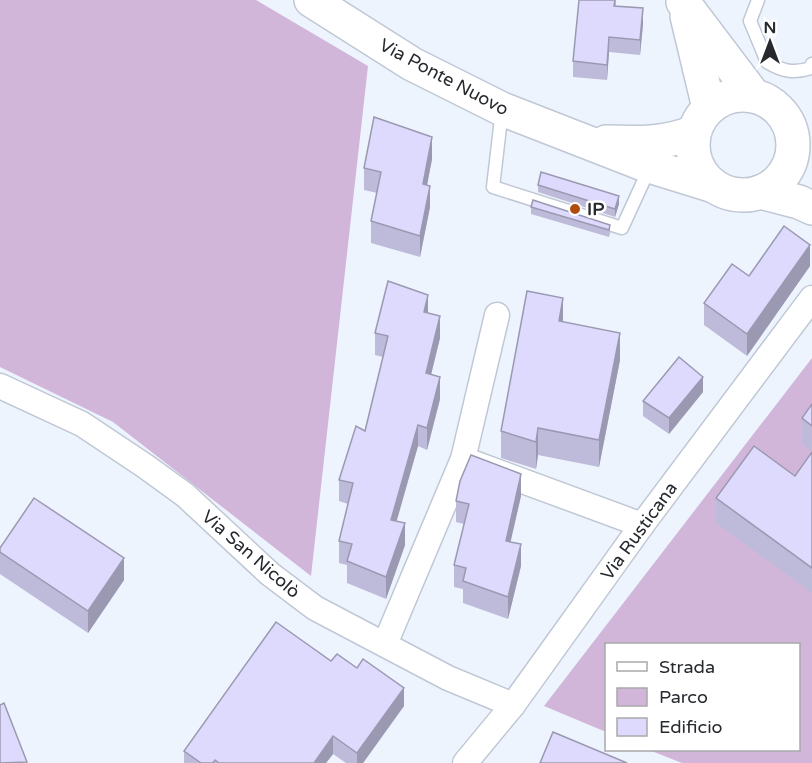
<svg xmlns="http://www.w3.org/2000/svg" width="812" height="763" font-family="'Varela Round',sans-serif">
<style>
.green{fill:#d1b6da}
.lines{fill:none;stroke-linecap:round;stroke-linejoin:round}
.lane-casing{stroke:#c0c8d5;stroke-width:15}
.street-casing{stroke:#c0c8d5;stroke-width:27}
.secondary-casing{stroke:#c0c8d5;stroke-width:36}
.lane{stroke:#fff;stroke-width:12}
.street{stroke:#fff;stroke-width:24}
.secondary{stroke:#fff;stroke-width:33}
.wall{fill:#bebbda}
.shaded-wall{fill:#9b99b1}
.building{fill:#dddafd;stroke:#9b99b1;stroke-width:1.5}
.poi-dot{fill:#ae4c10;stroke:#fff;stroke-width:2}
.labels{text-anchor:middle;stroke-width:5;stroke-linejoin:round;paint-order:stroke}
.street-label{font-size:18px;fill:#26292e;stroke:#fff}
.poi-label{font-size:18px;font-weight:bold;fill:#26292e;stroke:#fff;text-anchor:start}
</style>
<rect width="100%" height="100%" fill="#edf4fe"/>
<g class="green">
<path d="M0 0H256L368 66 311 576 113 422 0 367Z"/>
<path d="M812 358V763H682L649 750H798V644H606V732L544 706Z"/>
</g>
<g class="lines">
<defs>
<g id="lane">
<path d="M758 0 750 21 767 62C782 71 794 74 811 68L812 64"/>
<path d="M502 110 493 187 622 228 650 167"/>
</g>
<g id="street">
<path d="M497 315 463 459 642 525"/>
<path d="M0 386 82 424 145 466 185 495 270 574 315 608 448 678 513 705"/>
<path d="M385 644 463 459"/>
<path d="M465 763 513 705 642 525 812 298"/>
</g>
<g id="secondary">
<path d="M311 0 412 64 502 109 643 164 714 186"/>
<path d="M683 2 754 96"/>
<path d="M687 16 709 108"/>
<circle cx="743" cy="145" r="50"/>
<path d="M606 142C637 143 666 144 694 132"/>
<path d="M760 192 799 202 812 208"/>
</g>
</defs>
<use href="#lane" class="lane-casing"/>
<use href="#street" class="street-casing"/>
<use href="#secondary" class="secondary-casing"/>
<use href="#lane" class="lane"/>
<use href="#street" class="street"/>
<use href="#secondary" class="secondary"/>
</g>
<g class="wall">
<path d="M616 0V6L643 24 640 55 609 52 607 80 573 77V61Z"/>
<path d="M432 159 427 185 430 207 420 257 371 243V221L377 193 364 190V168Z"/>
<path d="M538 185 619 204 615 217 538 192Z"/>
<path d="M531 207 610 225V233L609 237 531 214Z"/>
<path d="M810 266 747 356 704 325V303L749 276Z"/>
<path d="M428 313 440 338 431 375 440 399 427 450 418 446 396 521 405 545 386 599 347 583V565L339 563V541L348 504 339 501V480L365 431 383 357 375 355V333Z"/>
<path d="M563 322 620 360 599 467 538 455 536 469 501 458V431Z"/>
<path d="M703 392 669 434 643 416V401Z"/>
<path d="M812 404V451L802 444V418Z"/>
<path d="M812 452V593L716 523V498L795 476Z"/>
<path d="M521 496 510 542 521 566 508 619 463 603V589L454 587V565L464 524 456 522V501Z"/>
<path d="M0 548 124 580 88 633 0 574Z"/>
<path d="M331 661 404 706 363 763H346L333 754 326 763H184V751Z"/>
</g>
<g class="shaded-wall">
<path d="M643 8V24L640 55V40Z"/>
<path d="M609 37V52L607 80V65Z"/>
<path d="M432 137V159L423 206V184Z"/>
<path d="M430 186V207L420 257V236Z"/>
<path d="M619 196V204L615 217V209Z"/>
<path d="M810 245V266L747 356V334Z"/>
<path d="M428 295V317L424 312Z"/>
<path d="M563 298V325L559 321Z"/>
<path d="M440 316V338L426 395V373Z"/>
<path d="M620 333V360L599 467V440Z"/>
<path d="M440 377V399L427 450V428Z"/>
<path d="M703 377V392L669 434V418Z"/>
<path d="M418 425V446L391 541V520Z"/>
<path d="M538 428V455L536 469V442Z"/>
<path d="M521 474V496L506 562V541Z"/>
<path d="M405 523V545L386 599V577Z"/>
<path d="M521 544V566L508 619V597Z"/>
<path d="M124 558V580L88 633V611Z"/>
<path d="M404 688V706L363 763H357V753Z"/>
<path d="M333 736V754L326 763H314Z"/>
</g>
<g class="building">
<path d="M579 0H615L614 6 643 8 640 40 609 37 607 65 573 61Z"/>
<path d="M374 117 432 137 423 184 430 186 420 236 371 221 381 172 364 168Z"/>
<path d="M541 172 619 196 615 209 538 185Z"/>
<path d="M533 200 610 225 609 230 531 207Z"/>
<path d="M784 226 810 245 747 334 704 303 732 264 749 276Z"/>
<path d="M388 281 428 295 424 312 440 316 426 373 440 377 427 428 418 425 391 520 405 523 386 577 347 561 352 544 339 541 353 483 339 480 356 426 365 431 388 336 375 333Z"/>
<path d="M527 291 563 298 559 321 620 333 599 440 538 428 536 442 501 431Z"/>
<path d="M679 357 703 377 669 418 643 401Z"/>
<path d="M812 404V426L802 418Z"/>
<path d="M754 446 795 476 812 452V568L716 498Z"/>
<path d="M471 455 521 474 506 541 521 544 508 597 463 581 466 568 454 565 469 504 456 501 460 481Z"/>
<path d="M34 498 124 558 88 611 0 552V548Z"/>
<path d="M276 622 331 661 337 654 357 668 363 659 404 688 357 753 333 736 314 763H219L215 760 213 763H201L184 751Z"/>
<path d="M4 703 27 762 0 763V705Z"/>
<path d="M553 732 627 763H540Z"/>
</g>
<circle class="poi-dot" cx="575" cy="209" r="6"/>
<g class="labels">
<g class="street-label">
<text transform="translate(444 77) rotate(28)" y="6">Via Ponte Nuovo</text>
<text transform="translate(639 531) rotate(-54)" y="6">Via Rusticana</text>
<text transform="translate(251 554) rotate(41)" y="6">Via San Nicolò</text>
</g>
<g class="poi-label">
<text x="587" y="215">IP</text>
</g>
</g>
<rect x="605" y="643" width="195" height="108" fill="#ffffff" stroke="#a8a9ab" stroke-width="1.5"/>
<rect x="617" y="662" width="30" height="9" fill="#ffffff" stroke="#a8a9ab" stroke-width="1.5"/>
<text x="659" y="673" font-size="18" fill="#26292e">Strada</text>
<rect x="617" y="688" width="30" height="18" fill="#d1b6da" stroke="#a8a9ab" stroke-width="1.5"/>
<text x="659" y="703" font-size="18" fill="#26292e">Parco</text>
<rect x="617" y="718" width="30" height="18" fill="#dddafd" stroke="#a8a9ab" stroke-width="1.5"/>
<text x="659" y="733" font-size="18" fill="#26292e">Edificio</text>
<g transform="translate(770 42)" stroke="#ffffff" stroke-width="4.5" paint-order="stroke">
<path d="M0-4.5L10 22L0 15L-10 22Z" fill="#26292e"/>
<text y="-9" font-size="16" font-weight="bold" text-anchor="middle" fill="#26292e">N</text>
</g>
</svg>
